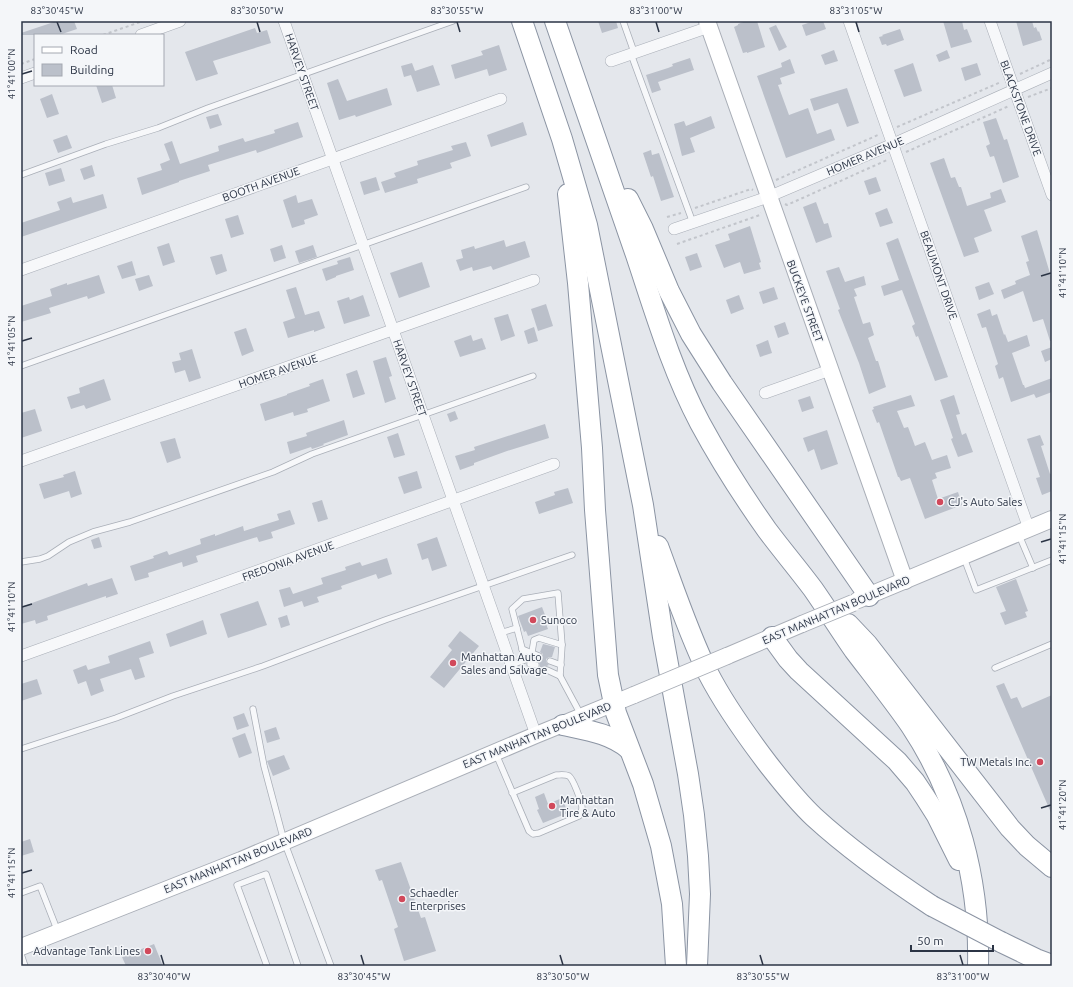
<svg xmlns="http://www.w3.org/2000/svg" width="1073" height="987" font-family="Ubuntu,sans-serif">
<style>
.building{fill:#bbc0ca}
.lines{fill:none;stroke-linecap:round;stroke-linejoin:round}
.lane-casing{stroke:#a9aeb7;stroke-width:7}
.street-casing{stroke:#a9aeb7;stroke-width:12}
.secondary-casing{stroke:#a9aeb7;stroke-width:18}
.highway-casing{stroke:#8b94a3;stroke-width:22}
.path{stroke:#c2c5cb;stroke-width:2;stroke-dasharray:3 3;stroke-linecap:butt}
.lane{stroke:#f7f8fa;stroke-width:5.5}
.street{stroke:#f7f8fa;stroke-width:11}
.secondary{stroke:#fff;stroke-width:16}
.highway{stroke:#fff;stroke-width:20}
.secondary-bridge-casing{stroke:#a9aeb7;stroke-width:18;stroke-linecap:butt}
.highway-bridge-casing{stroke:#8b94a3;stroke-width:22;stroke-linecap:butt}
.secondary-bridge{stroke:#fff;stroke-width:16}
.highway-bridge{stroke:#fff;stroke-width:20}
.ticks{fill:none;stroke:#2b3445;stroke-width:1.5}
.poi-dot{fill:#d1495b;stroke:#f4f6f9;stroke-width:1.5}
.labels{text-anchor:middle;stroke-width:3;stroke-linejoin:round;paint-order:stroke}
.street-label{font-size:11px;fill:#2b3445;stroke:#f4f6f9}
.poi-label{font-size:11px;fill:#2b3445;stroke:#f4f6f9;text-anchor:start}
.neatline{fill:none;stroke:#2b3445;stroke-width:1.5}
.ticks-label{font-size:10px;text-anchor:middle;fill:#2b3445}
</style>
<rect width="100%" height="100%" fill="#e4e7ec"/>
<g class="building">
<path d="M57 21H74L77 29 59 35H21V33Z"/>
<path d="M598 21H616L618 28 602 33Z"/>
<path d="M746 21H757L765 47 747 53V52L743 53 734 27 738 25V24Z"/>
<path d="M814 21H823L826 29 806 36 802 25Z"/>
<path d="M943 21H962L964 30 967 29 972 42 951 48Z"/>
<path d="M1016 21H1032L1034 28 1036 27 1038 32 1039 31 1042 40 1023 46Z"/>
<path d="M776 25 787 47 779 51 769 28Z"/>
<path d="M255 28 257 33 267 30 271 43 213 61 218 74 196 81 185 52Z"/>
<path d="M900 29 904 40 887 46 886 44 882 45 879 37 883 36 882 35Z"/>
<path d="M499 45 507 70 489 76 487 69 455 79 451 65 483 55 481 51Z"/>
<path d="M834 50 838 61 825 65 821 55Z"/>
<path d="M947 50 950 58 939 62 936 55Z"/>
<path d="M690 58 694 70 658 82 661 90 652 93 646 75 668 68 673 66 672 64Z"/>
<path d="M790 59 795 73 780 78 782 84 778 85 789 115 808 108 817 134 831 129 835 140 786 158 757 76 782 67 781 63Z"/>
<path d="M412 63 415 71 433 65 440 85 417 92 411 75 404 77 401 66Z"/>
<path d="M913 63 922 91 904 97 894 70Z"/>
<path d="M977 63 981 75 965 81 961 68Z"/>
<path d="M338 79 347 101 387 88 392 105 356 117 355 115 339 120 327 83Z"/>
<path d="M96 85H112L116 98 102 103Z"/>
<path d="M847 88 859 123 847 127 838 103 814 111 810 99Z"/>
<path d="M52 94 59 114 47 118 40 99Z"/>
<path d="M218 114 222 125 210 129 206 117Z"/>
<path d="M711 116 715 128 690 138 695 152 682 156 674 124 684 121 686 126Z"/>
<path d="M996 118 1004 140 1007 139 1019 177 1003 183 994 156 990 157 986 146 990 144 983 122Z"/>
<path d="M298 122 303 137 257 153 256 150 208 165 210 171 179 181V182L142 195 137 178 162 170 160 164 170 160 164 144 172 141 180 164 219 151 218 146 243 138 245 142 275 133 274 130Z"/>
<path d="M523 122 527 135 491 147 487 135Z"/>
<path d="M67 135 72 148 58 153 53 140Z"/>
<path d="M466 142 471 156 450 163 452 168 417 179 418 183 385 193 381 182 396 177 394 173 418 165 417 161 453 150 451 146Z"/>
<path d="M651 150 652 155 659 153 674 197 661 201 653 176 651 177 643 153Z"/>
<path d="M944 158 951 178 955 177 959 187H961L967 206 991 198 990 193 1001 189 1006 202 984 210 992 231 974 238 979 252 964 257 930 163Z"/>
<path d="M92 165 95 176 84 180 80 169Z"/>
<path d="M61 168 65 181 49 186 45 173Z"/>
<path d="M376 177 380 190 364 195 360 182Z"/>
<path d="M876 177 881 191 869 195 864 181Z"/>
<path d="M103 194 107 208 21 237V223L60 210 57 202 71 197 73 203Z"/>
<path d="M296 195 298 203 312 199 318 215 304 220 305 224 292 228 283 200Z"/>
<path d="M816 202 824 224 828 223 832 237 816 243 803 207Z"/>
<path d="M887 208 893 223 880 227 875 213Z"/>
<path d="M238 215 244 234 231 238 225 219Z"/>
<path d="M750 226 761 262 759 263 761 269 744 274 740 262 724 268 715 245 730 240 728 234Z"/>
<path d="M1037 230 1052 280V341H1050L1043 319 1033 322 1023 291 1004 299 1001 290 1016 284 1015 281 1030 275 1026 262 1029 261 1021 236Z"/>
<path d="M898 238 948 377 935 381 918 336 916 337 912 326 915 324 902 290 884 296 881 286 899 280 886 243Z"/>
<path d="M504 240 506 247 525 241 530 257 493 270 491 266 473 271 472 267 460 271 456 260 463 258 461 250 474 246 475 249Z"/>
<path d="M169 243 175 262 163 266 157 247Z"/>
<path d="M282 245 286 258 274 262 270 249Z"/>
<path d="M313 245 317 257 299 263 295 251Z"/>
<path d="M697 253 702 267 690 271 685 257Z"/>
<path d="M222 254 227 271 216 275 210 257Z"/>
<path d="M350 257 354 270 336 276V277L326 281 322 269 338 264 337 261Z"/>
<path d="M132 261 136 275 122 279 117 266Z"/>
<path d="M422 262 430 287 399 298 390 273Z"/>
<path d="M839 267 845 282 864 276 866 285 854 289 857 296 854 297 863 324 870 322 874 335 868 338 876 361H878L886 387 869 394 859 363 838 310 840 309 826 271Z"/>
<path d="M99 275 105 293 88 299 87 296 49 308 51 313 21 322V306L52 296 50 289 67 283V285Z"/>
<path d="M149 275 153 286 139 291 135 279Z"/>
<path d="M989 282 994 294 979 300 975 287Z"/>
<path d="M296 287 305 315 319 311 325 328 314 332V330L288 338 283 322 295 318 286 290Z"/>
<path d="M774 287 778 299 763 304 759 292Z"/>
<path d="M363 295 370 316 344 324 337 301 349 297 350 300Z"/>
<path d="M739 295 744 309 731 314 726 300Z"/>
<path d="M546 304 553 326 538 331 531 309Z"/>
<path d="M990 309 992 316 997 314 1004 335 1005 334 1008 342 1027 335 1030 346 1012 353 1023 385H1024L1025 388 1052 378V392L1036 398 1034 394 1011 402 1003 377 999 379 995 366 998 364 986 327 982 328 977 314Z"/>
<path d="M508 314 515 336 501 341 494 318Z"/>
<path d="M785 322 789 334 778 338 774 326Z"/>
<path d="M534 327 538 341 528 344 524 331Z"/>
<path d="M246 328 254 351 242 356 234 332Z"/>
<path d="M471 335 473 341 482 338 486 349 460 357 454 341Z"/>
<path d="M768 340 772 353 760 357 756 345Z"/>
<path d="M1052 347V359L1045 362 1041 351Z"/>
<path d="M192 349 201 378 189 382 185 370 175 373 172 362 181 360 179 353Z"/>
<path d="M386 357 392 376 389 377 396 399 385 403 373 361Z"/>
<path d="M357 370 365 394 353 398 346 374Z"/>
<path d="M104 379 111 400 86 409 84 405 71 409 67 397 80 393 79 388Z"/>
<path d="M323 379 330 401 307 409 308 412 294 416 293 412 265 421 260 404 287 395V394L310 386 309 384Z"/>
<path d="M911 395 915 406 897 411 904 428 908 427 915 446 925 442 932 460 947 455 951 468 935 473 937 478 932 480 938 499 958 492 962 505 925 519 910 478 901 481 899 477H898L879 422 877 423 872 410 874 409 873 407Z"/>
<path d="M954 395 960 414 956 415 962 435 966 433 973 452 958 457 951 439 953 438 940 400Z"/>
<path d="M810 396 814 408 802 412 798 400Z"/>
<path d="M35 409 42 431 21 438V413Z"/>
<path d="M455 411 458 419 450 422 447 414Z"/>
<path d="M344 420 348 435 323 444 324 445 312 449 311 447 290 454 287 442 307 436 306 433Z"/>
<path d="M545 424 549 438 507 451 474 463V465L460 470 455 456 475 450 474 447Z"/>
<path d="M827 430 838 464 821 470 814 449 808 452 803 438Z"/>
<path d="M398 433 405 455 394 458 387 437Z"/>
<path d="M1040 435 1044 445 1041 446 1050 474 1052 473V491L1042 495 1036 478 1040 477 1027 439Z"/>
<path d="M175 438 181 458 167 463 160 442Z"/>
<path d="M75 471 82 494 71 498 69 491 44 499 39 484 64 477 63 475Z"/>
<path d="M417 471 422 488 404 494 398 477Z"/>
<path d="M568 488 573 503 539 514 535 502 555 495 554 492Z"/>
<path d="M322 500 328 519 318 522 312 503Z"/>
<path d="M290 510 295 524 271 532 273 538 259 542 257 537 196 556 198 562 183 567 182 562 148 573 149 577 135 581 130 566 154 558 153 556 167 551 169 555 201 544 200 539 215 534V536L243 526 244 531 279 520 277 514Z"/>
<path d="M99 537 102 547 94 549 91 540Z"/>
<path d="M437 537 447 566 432 571 428 558 422 560 417 544Z"/>
<path d="M387 558 392 574 378 579 376 574 341 586 342 589 317 597 319 602 304 607 302 601 284 607 279 590 290 587 293 594 323 584 321 578 346 570 345 567 360 562 362 566Z"/>
<path d="M112 578 118 594 106 598V596L47 616 48 620 36 624 35 620 21 624V607L87 583 88 586Z"/>
<path d="M1016 579 1028 611 1025 612 1027 617 1005 625 1000 613 1006 611 996 587Z"/>
<path d="M258 601 267 625 228 638 220 614Z"/>
<path d="M542 607 548 623 546 624 548 629 528 636 526 631 524 632 518 616Z"/>
<path d="M287 615 290 625 281 628 278 618Z"/>
<path d="M203 620 207 634 170 647 166 634Z"/>
<path d="M460 631 479 646 444 688 430 677 452 650 448 646Z"/>
<path d="M150 641 154 653 139 658 145 677 135 680 131 669 100 679 104 691 91 696 86 681 78 684 73 670 86 665 88 670 110 663 108 656Z"/>
<path d="M543 644 555 647 552 657H549L546 659V662L549 665 544 667 543 672 536 669 539 668 540 665 538 660H541L543 657V654L540 652Z"/>
<path d="M37 679 42 694 21 701V684Z"/>
<path d="M1004 683 1011 699 1017 697 1022 708 1052 695V815L996 686Z"/>
<path d="M244 713 249 726 237 730 233 717Z"/>
<path d="M276 727 280 739 267 743 264 731Z"/>
<path d="M245 733 252 753 239 758 232 738Z"/>
<path d="M284 755 290 769 273 776 267 761Z"/>
<path d="M544 793 548 804 562 798 568 813 543 823 537 810 539 809 535 797Z"/>
<path d="M30 839 34 852 21 856V842Z"/>
<path d="M401 862 421 918 425 917 436 951 404 961 394 929 398 927 382 880 379 881 375 870Z"/>
<path d="M154 944 163 966H126L122 957Z"/>
</g>
<g class="lines">
<defs>
<g id="lane">
<path d="M623 21 634 52"/>
<path d="M631 54 693 223"/>
<path d="M21 175 106 144 158 128 208 108 453 21"/>
<path d="M21 366 526 187"/>
<path d="M1019 535 1033 568"/>
<path d="M964 558 976 590 1052 560"/>
<path d="M21 562 40 559 48 556 69 542 93 532 130 522 273 472 312 454 533 376"/>
<path d="M500 633 517 628"/>
<path d="M522 649 539 656"/>
<path d="M550 661 561 665"/>
<path d="M511 665 525 660 512 609 523 599 558 593 562 645 560 676 581 715"/>
<path d="M536 665 530 664 534 640 539 638 562 645"/>
<path d="M995 668 1052 644"/>
<path d="M547 670 560 676"/>
<path d="M253 709 264 766 284 841 331 966"/>
<path d="M21 749 116 718 173 696 263 666 385 620 572 555"/>
<path d="M496 754 529 831 533 834 539 833 579 816C581 813 582 811 582 808 582 802 573 779 569 776 565 774 560 775 556 775L512 793"/>
<path d="M21 893 40 886 58 932"/>
<path d="M21 954 25 966"/>
<path d="M267 966 237 885 266 874 298 966"/>
</g>
<g id="street">
<path d="M284 21 536 735"/>
<path d="M849 21 1029 529"/>
<path d="M990 21 1052 195"/>
<path d="M141 35 180 21"/>
<path d="M611 61 709 27"/>
<path d="M21 78 35 73"/>
<path d="M674 229 768 197 893 144 1052 73"/>
<path d="M21 270 501 99"/>
<path d="M765 393 830 370"/>
<path d="M21 461 534 280"/>
<path d="M21 656 554 464"/>
</g>
<g id="secondary">
<path d="M707 21 905 581"/>
<path d="M858 600 1052 519"/>
<path d="M727 656 802 624"/>
<path d="M21 947 241 860 536 735 634 695"/>
</g>
<g id="highway">
<path d="M522 21 562 139 587 225 643 505 663 637 688 774 694 815 698 856 700 894 697 966"/>
<path d="M555 21C582 99 609 177 636 255 655 312 672 370 700 423 720 460 743 496 767 530 782 550 798 569 813 589 827 609 840 630 854 650 873 675 893 700 911 726 958 797 980 881 978 966"/>
<path d="M568 194 578 283 592 448 595 510 608 675 616 713 643 784 661 846 672 904 676 966"/>
<path d="M628 199 643 229 669 291 691 334 722 383 869 596"/>
<path d="M658 546C674 589 688 632 708 673 725 706 746 735 768 764 782 782 797 801 814 817 850 850 891 879 932 906"/>
<path d="M848 624 867 644 1010 828 1027 846 1052 867"/>
<path d="M772 637 788 659 799 671 897 761 915 782 925 797 937 816 959 860"/>
<path d="M563 725C586 730 610 733 629 749"/>
<path d="M1001 942 1036 959 1052 965"/>
</g>
</defs>
<use href="#lane" class="lane-casing"/>
<use href="#street" class="street-casing"/>
<use href="#secondary" class="secondary-casing"/>
<use href="#highway" class="highway-casing"/>
<g class="path">
<path d="M103 35 143 21"/>
<path d="M21 64 35 59"/>
<path d="M1020 74 1052 59"/>
<path d="M1028 97 1052 88"/>
<path d="M897 127 1001 82"/>
<path d="M906 152 1009 106"/>
<path d="M776 180 878 135"/>
<path d="M785 204 787 205 887 160"/>
<path d="M695 208 751 189 753 190"/>
<path d="M667 217 681 213"/>
<path d="M677 244 760 215 761 213"/>
</g>
<use href="#lane" class="lane"/>
<use href="#street" class="street"/>
<use href="#secondary" class="secondary"/>
<use href="#highway" class="highway"/>
<defs>
<g id="secondary-bridge">
<path d="M802 624 853 603"/>
<path d="M634 695 727 656"/>
</g>
<path id="highway-bridge" d="M932 906 1001 942"/>
</defs>
<use href="#secondary-bridge" class="secondary-bridge-casing"/>
<use href="#highway-bridge" class="highway-bridge-casing"/>
<use href="#secondary-bridge" class="secondary-bridge"/>
<use href="#highway-bridge" class="highway-bridge"/>
</g>
<path class="ticks" d="M57 22 61 32M257 22 260 32M457 22 460 32M656 22 659 32M856 22 859 32M22 74 32 71M1041 276 1051 273M22 341 32 338M1041 542 1051 539M22 607 32 604M1041 808 1051 805M22 873 32 870M161 955 164 965M361 955 364 965M560 955 563 965M760 955 763 965M960 955 963 965"/>
<g class="poi-dot">
<circle cx="940" cy="502" r="4"/>
<circle cx="533" cy="620" r="4"/>
<circle cx="453" cy="663" r="4"/>
<circle cx="1040" cy="762" r="4"/>
<circle cx="552" cy="806" r="4"/>
<circle cx="402" cy="899" r="4"/>
<circle cx="148" cy="951" r="4"/>
</g>
<g class="labels">
<g class="street-label">
<text transform="translate(302 72) rotate(71)" y="4">HARVEY STREET</text>
<text transform="translate(1021 108) rotate(70)" y="4">BLACKSTONE DRIVE</text>
<text transform="translate(865 156) rotate(-23)" y="4">HOMER AVENUE</text>
<text transform="translate(261 184) rotate(-20)" y="4">BOOTH AVENUE</text>
<text transform="translate(939 275) rotate(71)" y="4">BEAUMONT DRIVE</text>
<text transform="translate(805 301) rotate(70)" y="4">BUCKEYE STREET</text>
<text transform="translate(278 371) rotate(-19)" y="4">HOMER AVENUE</text>
<text transform="translate(410 378) rotate(71)" y="4">HARVEY STREET</text>
<text transform="translate(288 561) rotate(-20)" y="4">FREDONIA AVENUE</text>
<text transform="translate(836 610) rotate(-23)" y="4">EAST MANHATTAN BOULEVARD</text>
<text transform="translate(537 735) rotate(-22)" y="4">EAST MANHATTAN BOULEVARD</text>
<text transform="translate(238 860) rotate(-22)" y="4">EAST MANHATTAN BOULEVARD</text>
</g>
<g class="poi-label">
<text x="948" y="506">CJ's Auto Sales</text>
<text x="541" y="624">Sunoco</text>
<text x="461" y="661">Manhattan Auto<tspan x="461" dy="13">Sales and Salvage</tspan></text>
<text x="1032" y="766" text-anchor="end">TW Metals Inc.</text>
<text x="560" y="804">Manhattan<tspan x="560" dy="13">Tire &amp; Auto</tspan></text>
<text x="410" y="897">Schaedler<tspan x="410" dy="13">Enterprises</tspan></text>
<text x="140" y="955" text-anchor="end">Advantage Tank Lines</text>
</g>
</g>
<rect width="1073" height="987" fill="none" stroke="#f4f6f9" stroke-width="44"/>
<rect x="34" y="34" width="130" height="52" fill="#f4f6f9" stroke="#a4a8b1"/>
<rect x="42" y="47" width="20" height="6" fill="#ffffff" stroke="#a4a8b1"/>
<text x="70" y="54" font-size="12" fill="#2b3445">Road</text>
<rect x="42" y="64" width="20" height="12" fill="#bbc0ca" stroke="#a4a8b1"/>
<text x="70" y="74" font-size="12" fill="#2b3445">Building</text>
<path d="M911 945v6h82v-6" fill="none" stroke="#2b3445" stroke-width="2"/>
<text x="917" y="945" font-size="12" fill="#2b3445" stroke="#f4f6f9" stroke-width="3" paint-order="stroke">50 m</text>
<rect x="22" y="22" width="1029" height="943" class="neatline"/>
<g class="ticks-label">
<text x="57" y="14">83°30'45"W</text>
<text x="257" y="14">83°30'50"W</text>
<text x="457" y="14">83°30'55"W</text>
<text x="656" y="14">83°31'00"W</text>
<text x="856" y="14">83°31'05"W</text>
<text transform="translate(11 74) rotate(-90)" y="4">41°41'00"N</text>
<text transform="translate(1062 273) rotate(-90)" y="4">41°41'10"N</text>
<text transform="translate(11 341) rotate(-90)" y="4">41°41'05"N</text>
<text transform="translate(1062 539) rotate(-90)" y="4">41°41'15"N</text>
<text transform="translate(11 607) rotate(-90)" y="4">41°41'10"N</text>
<text transform="translate(1062 805) rotate(-90)" y="4">41°41'20"N</text>
<text transform="translate(11 873) rotate(-90)" y="4">41°41'15"N</text>
<text x="164" y="980">83°30'40"W</text>
<text x="364" y="980">83°30'45"W</text>
<text x="563" y="980">83°30'50"W</text>
<text x="763" y="980">83°30'55"W</text>
<text x="963" y="980">83°31'00"W</text>
</g>
</svg>
